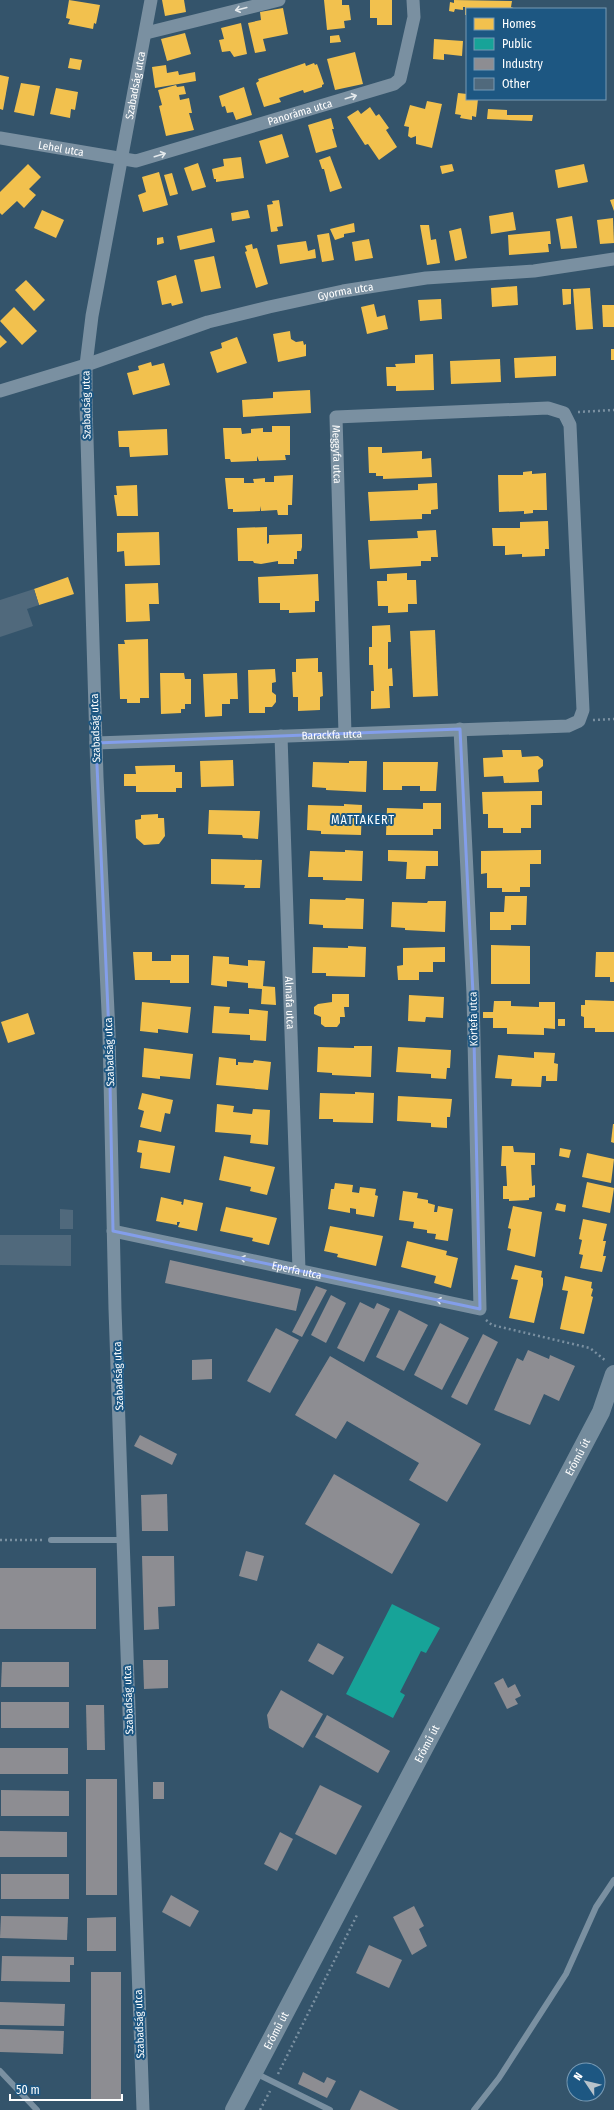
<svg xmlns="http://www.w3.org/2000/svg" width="614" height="2110" font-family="'Fira Sans Condensed',sans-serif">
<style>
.homes{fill:#f2c14e}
.public{fill:#17a398}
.industry{fill:#8d8d92}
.building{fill:#50697c}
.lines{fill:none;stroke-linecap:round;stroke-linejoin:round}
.path{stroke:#7a90a1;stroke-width:2.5;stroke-dasharray:2 3;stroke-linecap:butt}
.lane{stroke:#7a90a1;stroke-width:6}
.street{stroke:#7a90a1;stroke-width:13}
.secondary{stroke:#758c9d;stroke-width:18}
.oneway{stroke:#e4e9ec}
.marked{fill:none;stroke:#839eea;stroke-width:3;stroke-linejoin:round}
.labels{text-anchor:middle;stroke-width:4;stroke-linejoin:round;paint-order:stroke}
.street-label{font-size:11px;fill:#fff;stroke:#1d5782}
.neighbourhood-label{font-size:12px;letter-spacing:1px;fill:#fff;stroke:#1d5782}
</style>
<rect width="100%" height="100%" fill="#34546b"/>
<g class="homes">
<path d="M69 0 100 5 96 24 94 23 93 29 68 24 70 19 66 18Z"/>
<path d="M162 0H184L186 12 165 16Z"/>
<path d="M324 0H342V5H349L351 20 344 21 345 28 327 30Z"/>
<path d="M370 0H392V25H377V18H370Z"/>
<path d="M454 0 512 1 511 7 516 9H467V15H465V7H463V10L455 9 454 12 449 11 450 2 454 3Z"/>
<path d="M283 8 288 34 263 39 266 51 255 53 248 23 261 20 260 12Z"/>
<path d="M241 23 247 54 234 57 230 51 222 52 219 40 224 39 221 28Z"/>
<path d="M185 33 191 54 167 61 161 39Z"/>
<path d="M339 35 341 42 330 43V36Z"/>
<path d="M434 39 463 41 462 56 444 54V60L433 59Z"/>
<path d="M355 52 363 84 335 90 327 59Z"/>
<path d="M70 58 82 60 80 70 68 68Z"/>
<path d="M305 63 306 66 314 63 315 65 317 64 324 84 322 85V87L304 93 303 90 279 98 281 102 264 107 256 83 259 81 258 79Z"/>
<path d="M166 65 167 73 178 71 179 75 195 72 196 81 155 88 152 67Z"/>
<path d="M0 75 9 77 3 110 0 109Z"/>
<path d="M21 83 40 86 34 116 14 112Z"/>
<path d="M176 85 177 87 184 86 186 94 179 95 180 100 189 98 192 113H189L194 130 166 136 159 106 162 105 158 90Z"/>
<path d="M244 87 252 115 236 120 233 112 227 113 225 106 222 107 219 96Z"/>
<path d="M56 88 78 92 75 110 71 109 70 118 50 114Z"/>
<path d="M458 93 467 94V99H478L476 117 472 116V120L460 118 461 115 455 114Z"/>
<path d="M427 101 442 104 432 148 416 144V136L411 138 408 136 409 127 404 126 410 105 425 109Z"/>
<path d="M370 107 376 116 379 114 389 128 386 130 397 147 379 160 368 144 365 145 347 117 358 110 361 114Z"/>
<path d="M488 109 507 110V115H533L532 121 487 119Z"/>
<path d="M331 118 334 129H332L337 147 316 153 308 125Z"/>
<path d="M282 134 289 157 266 164 259 141Z"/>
<path d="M330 156 342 188 330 192 324 169H322L319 160Z"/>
<path d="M241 157 244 178 216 182V179H214L212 169 224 166 223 159Z"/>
<path d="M198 163 206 187 192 191 184 168Z"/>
<path d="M28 164 41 177 29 189 36 195 24 208 17 201 2 215 0 213V192Z"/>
<path d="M452 164 454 171 442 174 440 166Z"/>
<path d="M584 164 588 182 558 188 555 170Z"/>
<path d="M159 172 168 205 143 212 138 195 146 192 142 177Z"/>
<path d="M172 173 178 194 170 196 164 175Z"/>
<path d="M614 199V211L610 200Z"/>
<path d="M279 200 283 226 277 227 278 231 271 232 267 205 273 204 272 201Z"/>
<path d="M42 210 64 220 56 238 34 228Z"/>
<path d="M248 210 250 218 232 221 231 213Z"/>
<path d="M513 212 516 230 491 234 489 216Z"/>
<path d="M572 216 577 248 561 249 556 219Z"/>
<path d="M613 218 614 243 600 244 597 220Z"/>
<path d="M354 223 355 232 344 234V237L335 240 330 229Z"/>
<path d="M420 225H429L431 240 436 239 440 263 427 265Z"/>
<path d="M212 228 215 242 180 250 177 236Z"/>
<path d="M461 228 467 258 455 261 449 231Z"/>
<path d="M550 231 551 244H548L549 252 509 255 508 235Z"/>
<path d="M329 233 334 260 322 262 317 235Z"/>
<path d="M163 237 164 243 157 245V238Z"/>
<path d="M369 239 373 258 355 261 352 242Z"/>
<path d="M306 241 308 251 315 249 316 258 280 264 277 245Z"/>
<path d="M252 244 253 249 257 248 268 284 256 288 245 252 247 251 245 246Z"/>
<path d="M214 256 221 288 201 292 194 260Z"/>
<path d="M176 275 183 303 172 306 171 303 162 305 157 281Z"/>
<path d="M26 280 45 300 34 311 15 290Z"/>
<path d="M517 286 518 305 492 307 491 288Z"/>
<path d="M590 288 593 329 576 330 573 289Z"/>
<path d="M562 289H571V304L563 305Z"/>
<path d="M441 299 442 319 420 321 418 300Z"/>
<path d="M374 304 377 317 385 315 388 329 367 334 361 307Z"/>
<path d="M602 305H614V327H603Z"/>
<path d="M14 307 37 331 22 345 0 321Z"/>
<path d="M290 331 291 339 296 342 303 341 304 345 306 344V356L278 362 273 334Z"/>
<path d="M0 335 7 342 0 348Z"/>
<path d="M237 337 247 363 217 373 210 352 222 348 221 343Z"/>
<rect x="611" y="349" width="3" height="11"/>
<path d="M433 354 434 390 396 391V386H387L386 367H396L395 364 415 363V355Z"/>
<path d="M556 356V376L515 378 514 358Z"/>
<path d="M500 359 501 382 451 384 450 361Z"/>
<path d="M151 362 152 366 164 363 170 385 133 395 127 373 139 370 138 366Z"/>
<path d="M310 390 311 413 243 417 242 400 273 398V392Z"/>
<path d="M272 426H290V455H285L286 460 259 461 257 456V461L231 462 230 459H225L223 428H241L242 434 251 433V429L263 428V432H272Z"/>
<path d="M167 429 168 455 130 457 129 447H119L118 431Z"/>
<path d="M368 447H382V453L422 451V459L431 458 432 477 383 479V476H376V473H369Z"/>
<path d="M532 471V474L546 473 547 510H533V513L524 514V511L499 512 498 475H523V472Z"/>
<path d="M293 475 292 505H288V515H278L277 510 261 511V506L260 511 233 512V509H228L225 478H244V483H254L253 479 265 478V482H274V476Z"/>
<path d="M437 483 438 509 431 510V514H422V519L370 521 368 492 418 490V484Z"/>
<path d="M137 485 138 516H117L114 495H117L116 486Z"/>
<path d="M548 521 549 549H545V556L522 557V554L505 555V546H493L492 528H520V522Z"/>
<path d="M267 527V544L269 543V535L302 534V547L301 551H297V559H294V564H278V561L261 564 254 563 253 561H238L237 528Z"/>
<path d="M436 530 438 557H431V561H421V566L370 569 368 540 418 538 417 531Z"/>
<path d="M159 532 160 565 125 566 124 551 117 552V533Z"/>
<path d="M407 573V580H416L417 604H408V612L388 613V606H378L377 581H387V574Z"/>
<path d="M318 574 319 601H315V612L289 613V610H280V603H259L258 577Z"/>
<path d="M68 577 74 594 39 605 34 589Z"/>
<path d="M158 583 159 604H149L150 621 126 622 125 584Z"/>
<path d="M390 625 391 642H388V669L392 668 393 686H389L390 708 371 709V691H374L373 665H369V647H372V626Z"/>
<path d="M435 630 438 696 413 697 410 631Z"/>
<path d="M148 639 149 698H140V703H127V699H120L118 644H125L124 640Z"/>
<path d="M318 658V672H322L323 696 320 697V710L298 711V697H293L292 672H296V659Z"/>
<path d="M275 669 276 682 272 683V692L276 695V702L272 707H265V713H249L248 670Z"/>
<path d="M160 673H184L185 679H191V704H185V709H181V713L161 714Z"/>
<path d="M237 673 238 699H230V704H222V716L205 717 203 674Z"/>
<path d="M502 750H521L522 757 538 756 543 760V766L538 770 539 782 504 783 503 776 484 777 483 758 503 757Z"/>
<path d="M233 760 234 786 201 787 200 761Z"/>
<path d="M349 761H367L366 792 326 790V788L312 787 313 762 349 763Z"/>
<path d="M383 762H438L436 791H420V786H402V790H383Z"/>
<path d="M175 765V772H182V788H176V792H136V786H124V774H136L135 766Z"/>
<path d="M542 791V805H531V828H521V833H503V828H488V814H483L482 792Z"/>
<path d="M423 803H441V829H433V835H386L387 808 423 809Z"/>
<path d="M344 804 362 805 361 835 321 834V831L307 830 308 805 344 806Z"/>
<path d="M209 810 260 811 258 839 243 838 242 835 208 834Z"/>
<path d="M158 814V818H164L165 836 159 844 144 845 136 838 135 820 141 819V815Z"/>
<path d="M345 850 363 851 362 881 323 880V877H308L310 851 345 852Z"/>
<path d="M388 850 438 851V866H426L425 879H406L407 862 388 861Z"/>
<path d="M541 850V864H530V887H520V892H502V888H487V873L481 874V851Z"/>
<path d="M211 859 262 860 260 888H244L245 885 211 884Z"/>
<path d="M505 896H527L526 925H511V930H490V912H504Z"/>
<path d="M346 898 364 899 363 929 323 928V925L309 924 310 899 345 900Z"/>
<path d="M428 901H446L445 932 405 930V928L391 927 392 902 427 903Z"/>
<path d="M491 945 530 946V984H491Z"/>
<path d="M348 946 366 947 365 977 326 976V973H312L313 947 348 948Z"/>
<path d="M445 947V962H433V972H419V980H398L397 966 403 965V948Z"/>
<path d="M133 952H152V961H171V955H189V983H170V980H135Z"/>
<path d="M596 952H614V982H610V977H595Z"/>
<path d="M213 956 229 957V964L248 966V960L265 961 263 986 275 987 276 1005 261 1004 262 989 248 988V983L227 981V987L211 985Z"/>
<path d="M332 994H349V1007H344L345 1017H340V1023L337 1027H325L321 1024V1017L314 1014V1007L318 1004 332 1002Z"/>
<path d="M409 995 444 997 443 1018 426 1017 425 1022 408 1021Z"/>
<path d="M585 1000 614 1001V1032H595V1028H584V1017L581 1016V1005H585Z"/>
<path d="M494 1001H511V1006L539 1007V1002H555V1029L544 1028V1035L507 1034V1028H493V1018H483V1012H493Z"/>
<path d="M142 1002 191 1007 188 1033 158 1029V1033L140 1031Z"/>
<path d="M214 1006 230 1007 229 1013 249 1014V1009L268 1011 266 1041 250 1040V1035L212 1033Z"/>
<path d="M28 1013 35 1034 8 1043 1 1022Z"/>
<rect x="558" y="1019" width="7" height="7"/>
<path d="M354 1046H372L371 1077 332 1075V1073L317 1072 318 1047 354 1048Z"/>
<path d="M398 1047 451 1050 450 1068H447L446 1079 431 1078V1074L396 1072Z"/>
<path d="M144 1048 193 1054 190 1079 160 1076V1079L142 1077Z"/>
<path d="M534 1052 555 1053 554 1063 558 1064 557 1081H546V1076H542L541 1087 511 1086 512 1079 495 1078 498 1055 534 1058Z"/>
<path d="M219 1057 236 1059V1065H238V1062L253 1063 254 1060 271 1062 268 1090 216 1085Z"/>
<path d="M355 1092 374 1093 373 1123 333 1122V1119H319L320 1093 355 1094Z"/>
<path d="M142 1093 173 1100 170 1114 165 1113 161 1132 140 1127 144 1111 138 1109Z"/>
<path d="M398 1096 452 1099 450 1117H447V1128L431 1127V1123L397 1121Z"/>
<path d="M217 1104 234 1106 233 1112 252 1114 253 1109 270 1110 268 1145 250 1143 251 1135 215 1132Z"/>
<path d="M613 1124H614V1143L611 1142Z"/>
<path d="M139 1140 175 1146 170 1173 140 1168 142 1153 137 1152Z"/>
<path d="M502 1146H513L514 1152 535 1153V1165H531L532 1186 535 1185V1197L529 1198V1200L509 1201V1199H503V1186H507L506 1166H501Z"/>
<path d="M560 1148 571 1150 569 1158 559 1156Z"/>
<path d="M587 1153 614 1159 611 1183 582 1177Z"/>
<path d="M224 1156 275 1167 267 1195 250 1191 251 1187 219 1180Z"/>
<path d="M587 1182 614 1188 610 1213 582 1207Z"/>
<path d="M335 1183 353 1185 352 1192 359 1193 360 1187 376 1189 375 1195 378 1196 374 1217 356 1214V1209L350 1208V1213L328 1209 331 1189H334Z"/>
<path d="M403 1191 418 1193 417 1198 428 1200V1203L435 1205 434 1212H437L438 1206 453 1209 448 1241 435 1239 436 1234 427 1233V1230L413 1228 414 1222 399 1220Z"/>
<path d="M161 1197 182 1202 181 1204 183 1205 184 1199 203 1203 197 1231 178 1227 180 1222H177V1225L156 1221Z"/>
<path d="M557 1203 566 1205 565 1212 555 1210Z"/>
<path d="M513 1206 542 1212 535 1257 507 1250 511 1229 508 1228Z"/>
<path d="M226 1207 277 1218 269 1245 252 1241 253 1238 220 1231Z"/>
<path d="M583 1219 607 1224 603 1241H606L603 1256H606L602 1272 580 1268 583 1255 579 1254 582 1240 579 1239Z"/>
<path d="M330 1226 383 1236 376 1266 337 1257 338 1254 324 1251Z"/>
<path d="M407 1241 447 1251 446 1255 458 1258 451 1288 434 1283 436 1276 401 1267Z"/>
<path d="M515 1265 542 1271 541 1277 543 1278V1285L534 1323 509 1318 518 1280 511 1279Z"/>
<path d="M565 1276 592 1282 591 1288 593 1289 591 1296 593 1297 584 1334 560 1329 568 1291 562 1290Z"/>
</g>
<path class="public" d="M392 1604 440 1628 426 1653 421 1651 400 1692 405 1695 393 1718 346 1694Z"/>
<g class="industry">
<path d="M170 1260 301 1289 296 1311 165 1283Z"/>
<path d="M316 1286 327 1290 302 1337 292 1332Z"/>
<path d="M331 1295 346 1303 326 1343 311 1335Z"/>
<path d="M360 1302 374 1309 377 1303 390 1309 364 1362 337 1348Z"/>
<path d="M399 1310 428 1325 404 1371 376 1357Z"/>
<path d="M440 1323 469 1338 442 1390 414 1375Z"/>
<path d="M276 1328 299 1340 270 1393 247 1381Z"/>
<path d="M483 1334 498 1342 467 1405 451 1397Z"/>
<path d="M528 1350 549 1359 550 1355 575 1366 559 1401 544 1394 530 1425 494 1410 517 1358 523 1361Z"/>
<path d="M330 1356 481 1444 447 1502 409 1480 419 1463 347 1421 336 1439 295 1415Z"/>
<path d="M212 1359V1379L192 1380V1360Z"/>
<path d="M140 1435 177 1454 172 1465 134 1446Z"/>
<path d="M334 1474 420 1524 392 1574 305 1524Z"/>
<path d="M167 1494 168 1531H142L141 1495Z"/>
<path d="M246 1551 264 1556 257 1581 239 1576Z"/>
<path d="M142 1556H174L175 1606 158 1607 159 1629 144 1630Z"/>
<rect x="0" y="1568" width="96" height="61"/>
<path d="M318 1643 344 1657 333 1675 308 1661Z"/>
<path d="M143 1660H168V1688L144 1689Z"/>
<path d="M2 1662H69V1687H1Z"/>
<path d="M503 1678 508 1688 515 1684 521 1696 515 1699 518 1704 507 1709 494 1683Z"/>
<path d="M281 1690 323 1714 303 1748 269 1728 267 1715Z"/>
<rect x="1" y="1702" width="68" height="26"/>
<path d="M86 1705H104L105 1750H87Z"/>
<path d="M327 1715 390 1751 378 1773 315 1737Z"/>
<rect x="0" y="1748" width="68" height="26"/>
<rect x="86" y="1779" width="31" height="116"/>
<rect x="153" y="1782" width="11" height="17"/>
<path d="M320 1785 362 1806 336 1855 295 1834Z"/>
<path d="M1 1790 69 1791V1816H1Z"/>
<path d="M0 1831 67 1832V1857H0Z"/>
<path d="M280 1832 293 1839 277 1871 264 1864Z"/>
<rect x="1" y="1874" width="68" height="25"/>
<path d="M171 1895 199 1911 190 1927 162 1912Z"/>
<path d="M414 1906 424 1926 419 1929 427 1946 412 1955 393 1917Z"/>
<path d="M1 1916 68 1917 67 1940 0 1938Z"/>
<path d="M116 1917V1951H87V1918Z"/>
<path d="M369 1945 402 1960 389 1988 356 1973Z"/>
<path d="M2 1956 74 1957V1965H70V1982L1 1981Z"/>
<rect x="91" y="1972" width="30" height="127"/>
<path d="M0 2002 65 2004 64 2026 0 2025Z"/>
<path d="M0 2029 64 2031 63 2054 0 2052Z"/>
<path d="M303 2072 324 2083 327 2077 336 2081 327 2098 298 2084Z"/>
<path d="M360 2090 399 2110H350Z"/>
</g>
<g class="building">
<path d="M34 589 39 605 27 609 33 626 0 637V600Z"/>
<path d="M60 1209 73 1210V1229H60Z"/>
<path d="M0 1235H71V1266L0 1265Z"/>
</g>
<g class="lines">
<g class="path">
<path d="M578 412 614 410"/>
<path d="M593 720 614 719"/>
<path d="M486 1320 492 1325 590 1348 606 1361"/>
<path d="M0 1540H43"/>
<path d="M278 2074 357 1915"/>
<path d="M260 2110 270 2091"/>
</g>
<g class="lane">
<path d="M51 1540H123"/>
<path d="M0 2071 37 2110"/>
<path d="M255 2073 330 2110"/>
<path d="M474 2110 499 2078 566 1974 596 1907 614 1880"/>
</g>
<g class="street">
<path d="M146 33 279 0"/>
<path id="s1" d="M0 138 136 161 394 84 400 79 414 17 413 0"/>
<path id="s2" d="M0 391 86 365 208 322 269 307 343 291 426 278 534 271 614 259"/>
<path id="s3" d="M281 736 299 1270"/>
<path id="s4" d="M96 743 568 726 579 721 583 710 570 425 564 413 548 408 336 417 345 734"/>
<path id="s5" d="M113 1231 480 1309 473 994 460 729"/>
<path id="s6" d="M143 2110 115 1309 109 1033 97 777 86 405V365L92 316 151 0"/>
</g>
<path class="secondary" id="s7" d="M234 2110 601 1412 614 1374"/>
</g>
<defs><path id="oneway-shaft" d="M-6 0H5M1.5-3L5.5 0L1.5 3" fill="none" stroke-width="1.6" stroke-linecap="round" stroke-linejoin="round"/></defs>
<g class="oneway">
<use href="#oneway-shaft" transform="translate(241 9) rotate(166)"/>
<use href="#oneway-shaft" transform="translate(351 97) rotate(-17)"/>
<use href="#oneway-shaft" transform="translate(160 155) rotate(-17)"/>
<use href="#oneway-shaft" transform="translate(246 1259) rotate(-168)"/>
<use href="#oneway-shaft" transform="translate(442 1301) rotate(-168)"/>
</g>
<path class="marked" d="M460 729 473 994 480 1309 113 1231 109 1033 96 743Z"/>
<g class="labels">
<g class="street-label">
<text dy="4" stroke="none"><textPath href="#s6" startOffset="2030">Szabadság utca</textPath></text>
<text dy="4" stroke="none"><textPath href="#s1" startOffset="309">Panoráma utca</textPath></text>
<text dy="4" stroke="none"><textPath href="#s1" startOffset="62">Lehel utca</textPath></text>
<text dy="4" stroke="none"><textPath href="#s2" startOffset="360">Gyorma utca</textPath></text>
<text transform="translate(86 405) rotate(-91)" y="4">Szabadság utca</text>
<text dy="4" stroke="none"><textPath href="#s4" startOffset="1061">Meggyfa utca</textPath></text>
<text transform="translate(95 728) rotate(-92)" y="4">Szabadság utca</text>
<text dy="4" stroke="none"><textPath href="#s4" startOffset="236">Barackfa utca</textPath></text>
<text dy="4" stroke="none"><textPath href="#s3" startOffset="267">Almafa utca</textPath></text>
<text transform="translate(473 1019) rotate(-91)" y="4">Körtefa utca</text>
<text transform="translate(109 1052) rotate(-92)" y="4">Szabadság utca</text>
<text dy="4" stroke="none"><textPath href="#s5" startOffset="188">Eperfa utca</textPath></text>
<text transform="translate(118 1376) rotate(-92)" y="4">Szabadság utca</text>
<text dy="4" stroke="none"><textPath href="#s7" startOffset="738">Erőmű út</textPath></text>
<text transform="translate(128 1700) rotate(-92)" y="4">Szabadság utca</text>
<text dy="4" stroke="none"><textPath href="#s7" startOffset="414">Erőmű út</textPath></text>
<text transform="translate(139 2024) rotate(-92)" y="4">Szabadság utca</text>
<text dy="4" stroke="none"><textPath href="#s7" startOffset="90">Erőmű út</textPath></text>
</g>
<g class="neighbourhood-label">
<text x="363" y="824">MATTAKERT</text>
</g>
</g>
<rect x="466" y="8" width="140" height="92" fill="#1d5782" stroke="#779ab4"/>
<rect x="474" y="18" width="20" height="12" fill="#f2c14e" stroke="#779ab4"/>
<text x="502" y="28" font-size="12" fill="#ffffff">Homes</text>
<rect x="474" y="38" width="20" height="12" fill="#17a398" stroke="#779ab4"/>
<text x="502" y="48" font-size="12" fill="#ffffff">Public</text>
<rect x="474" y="58" width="20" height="12" fill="#8d8d92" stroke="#779ab4"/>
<text x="502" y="68" font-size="12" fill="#ffffff">Industry</text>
<rect x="474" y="78" width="20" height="12" fill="#50697c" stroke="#779ab4"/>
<text x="502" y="88" font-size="12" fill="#ffffff">Other</text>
<g transform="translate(586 2082) rotate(305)"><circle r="19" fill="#1d5782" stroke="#779ab4"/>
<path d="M0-3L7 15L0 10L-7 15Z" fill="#b8c3cb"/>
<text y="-6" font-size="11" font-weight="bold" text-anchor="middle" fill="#ffffff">N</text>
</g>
<path d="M10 2094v6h112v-6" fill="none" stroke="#ffffff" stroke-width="2"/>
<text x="16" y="2094" font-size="12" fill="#ffffff" stroke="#1d5782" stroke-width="3" paint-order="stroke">50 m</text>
</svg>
